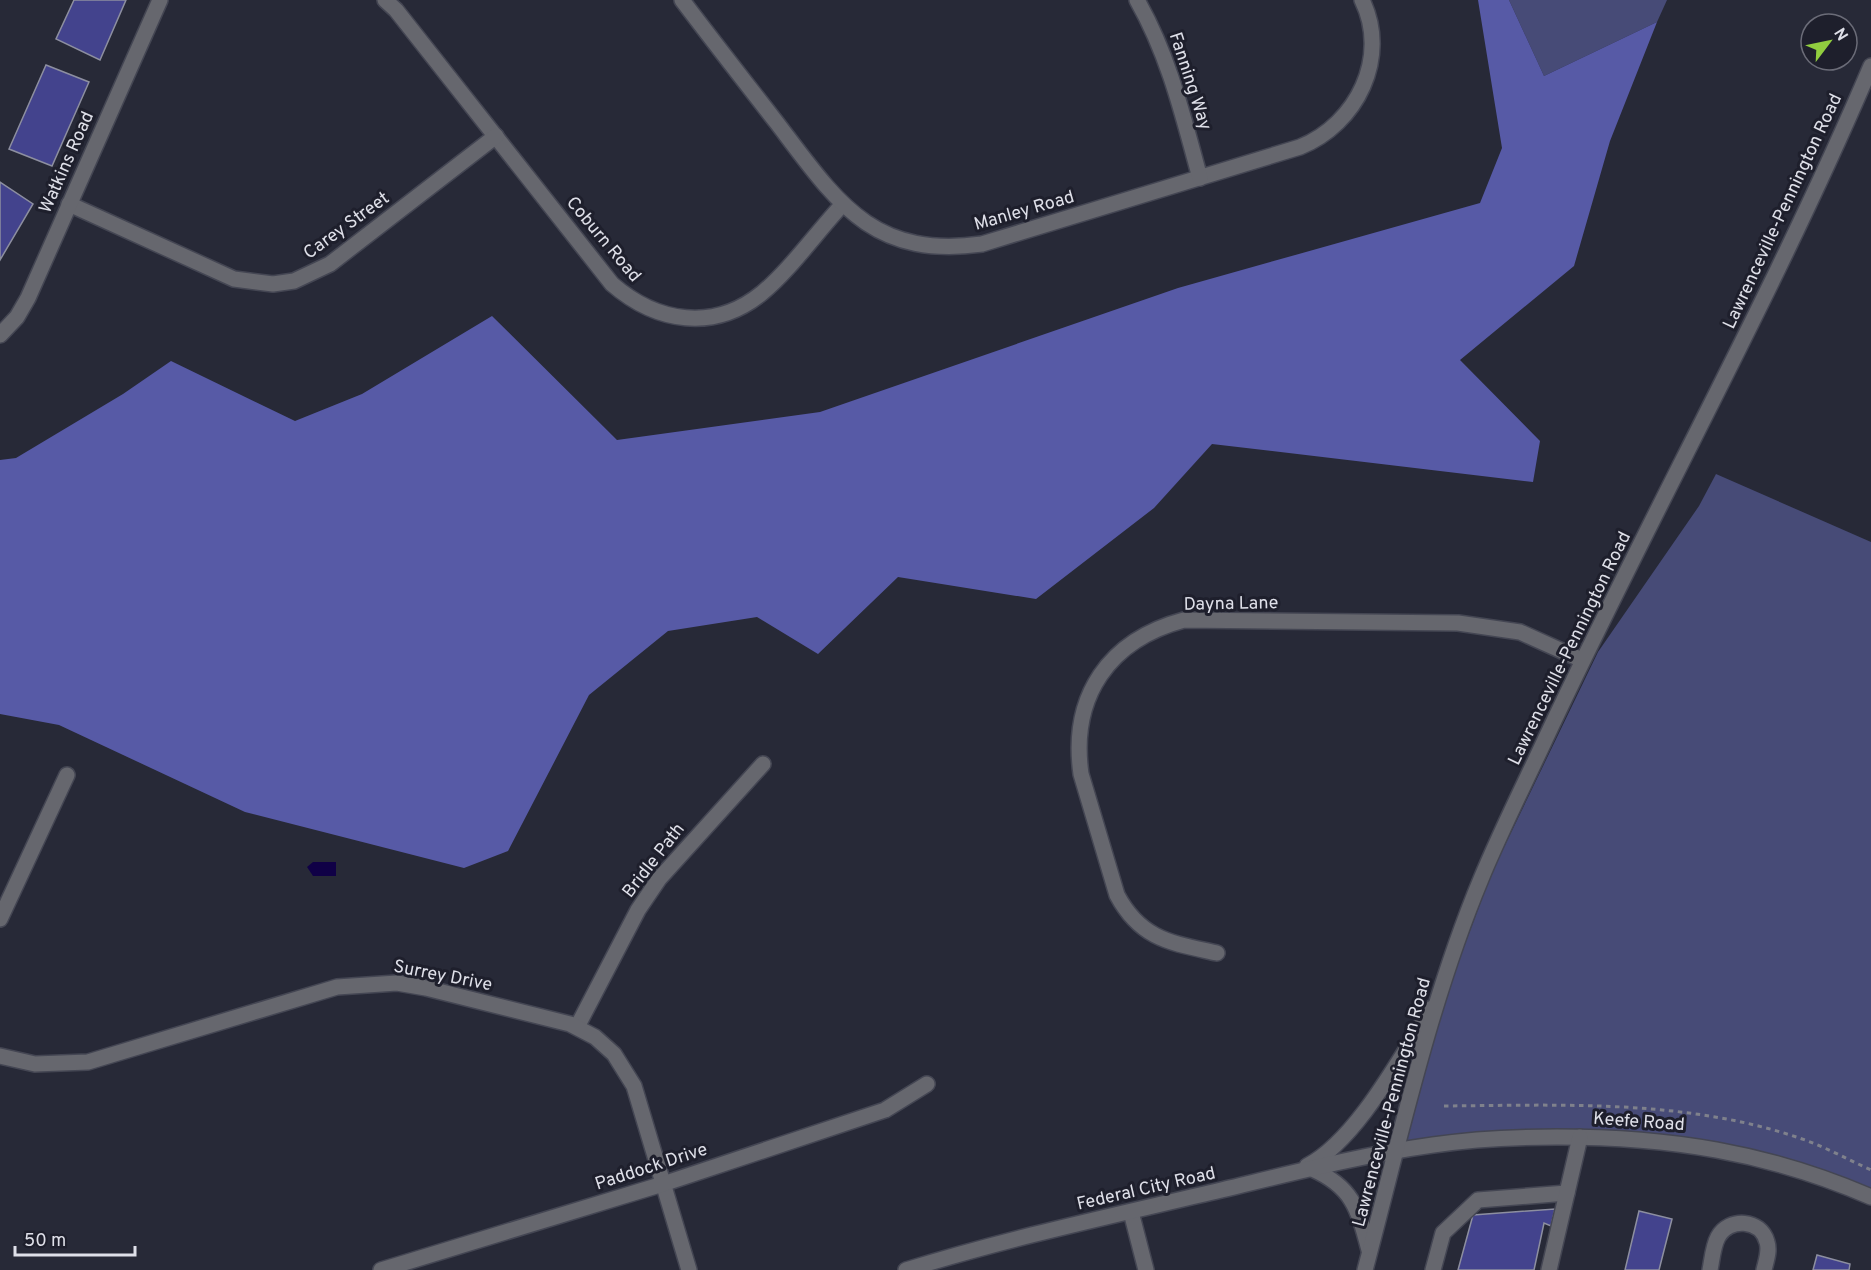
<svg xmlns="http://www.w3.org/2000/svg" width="1871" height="1270" font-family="Overpass,sans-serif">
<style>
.green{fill:#474b77}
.forest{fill:#575aa6}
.water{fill:#100046}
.building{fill:#43438d;stroke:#8d8fa0;stroke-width:1.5}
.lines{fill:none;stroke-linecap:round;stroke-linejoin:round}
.minor-casing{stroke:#444653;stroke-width:18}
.path{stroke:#7f818c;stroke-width:3;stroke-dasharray:4.5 4.5;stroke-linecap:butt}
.minor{stroke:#66676e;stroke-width:15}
.labels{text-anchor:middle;stroke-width:6;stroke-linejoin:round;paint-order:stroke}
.street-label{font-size:18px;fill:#dfe0e9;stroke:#1e1f2c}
</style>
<rect width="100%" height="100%" fill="#272937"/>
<g class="green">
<path d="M1509 0H1667L1657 22 1544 76Z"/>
<path d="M1716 474 1871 542V1193L1707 1142 1406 1143 1447 992 1492 872 1598 652 1699 506Z"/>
</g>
<path class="forest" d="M1478 0H1509L1544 76 1657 22 1610 141 1574 266 1460 360 1540 441 1533 482 1212 444 1154 508 1036 599 898 577 818 654 757 617 668 631 589 695 508 851 464 868 245 812 59 725 0 714V460L16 458 123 394 171 361 295 421 362 394 492 316 617 440 820 412 1178 288 1480 203 1502 148Z"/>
<path class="water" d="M313 862H336V876H313L307 867Z"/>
<g class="building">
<path d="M74 0H126L100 60 56 39Z"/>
<path d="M46 65 89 82 52 166 9 149Z"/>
<path d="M0 182 33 204 0 260Z"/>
<path d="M1555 1209 1551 1226 1544 1223 1534 1270H1458L1473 1215Z"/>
<path d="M1639 1211 1672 1219 1659 1270H1625Z"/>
<path d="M1817 1255 1850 1264 1849 1270H1813Z"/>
</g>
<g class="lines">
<defs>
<g id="minor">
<path d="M385 0 396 10 612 284C657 323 714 332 762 293 789 271 817 232 842 205"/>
<path d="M682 0C713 41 745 82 777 123 837 202 872 259 982 244L1300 147C1357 124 1390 57 1362 0"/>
<path d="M1137 0C1169 56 1183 116 1200 178"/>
<path d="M69 204 234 279 273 284 294 281 330 264 496 136"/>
<path d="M0 335 17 317 28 298 160 0"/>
<path d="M0 919 67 775"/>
<path d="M1217 953C1172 943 1141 940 1117 895L1081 774C1070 696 1109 640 1184 620L1458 623 1520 632 1582 660"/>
<path d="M577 1027 638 910 659 879 763 764"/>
<path d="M0 1056 35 1064 88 1062 337 987 397 983 426 988 570 1024 595 1037 614 1054 634 1086 689 1270"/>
<path d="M1307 1166C1357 1140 1401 1056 1432 1008"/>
<path d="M1312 1169C1353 1187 1358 1209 1369 1250"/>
<path d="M1131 1212 1146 1270"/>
<path d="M381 1270 663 1184 885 1110 927 1084"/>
<path d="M906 1270C1002 1240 1102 1218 1200 1195 1277 1177 1354 1156 1433 1145 1473 1139 1516 1137 1557 1137 1669 1137 1767 1152 1871 1197"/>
<path d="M1365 1270C1399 1142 1430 1001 1481 879 1500 833 1523 787 1544 742 1650 515 1773 296 1871 66"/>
<path d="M1433 1270 1443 1233 1478 1200 1567 1193"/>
<path d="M1549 1270 1580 1137"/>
<path d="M1710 1270C1712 1260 1713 1246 1718 1237 1729 1217 1761 1219 1767 1242 1770 1251 1766 1261 1764 1270"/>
</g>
</defs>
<use href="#minor" class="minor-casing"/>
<path class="path" d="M1444 1106C1564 1105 1690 1099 1805 1140 1827 1148 1849 1160 1871 1170"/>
<use href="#minor" class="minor"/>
</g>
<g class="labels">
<g class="street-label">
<text transform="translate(1191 81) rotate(72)" y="6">Fanning Way</text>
<text transform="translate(66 162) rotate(-66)" y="6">Watkins Road</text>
<text transform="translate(1024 210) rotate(-16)" y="6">Manley Road</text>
<text transform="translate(1782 211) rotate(-65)" y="6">Lawrenceville-Pennington Road</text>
<text transform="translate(346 225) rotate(-36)" y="6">Carey Street</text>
<text transform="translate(604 239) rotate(50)" y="6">Coburn Road</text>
<text transform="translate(1231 603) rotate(-1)" y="6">Dayna Lane</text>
<text transform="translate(1569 648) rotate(-64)" y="6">Lawrenceville-Pennington Road</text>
<text transform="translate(653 860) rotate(-52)" y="6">Bridle Path</text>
<text transform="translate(443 975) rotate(11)" y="6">Surrey Drive</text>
<text transform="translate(1391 1102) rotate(-75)" y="6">Lawrenceville-Pennington Road</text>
<text transform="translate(1639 1121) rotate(4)" y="6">Keefe Road</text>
<text transform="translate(651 1166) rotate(-18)" y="6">Paddock Drive</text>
<text transform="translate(1146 1188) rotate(-13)" y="6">Federal City Road</text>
</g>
</g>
<g transform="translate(1829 42) rotate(58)"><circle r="28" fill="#1e1f2c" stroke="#6b6c78" stroke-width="1.5"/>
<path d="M0-4.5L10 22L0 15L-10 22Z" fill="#91cd3f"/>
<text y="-9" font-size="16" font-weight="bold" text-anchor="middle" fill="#dfe0e9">N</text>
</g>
<path d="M15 1246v9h120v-9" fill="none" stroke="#dfe0e9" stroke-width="3"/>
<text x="24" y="1246" font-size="18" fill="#dfe0e9" stroke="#1e1f2c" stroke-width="4.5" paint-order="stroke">50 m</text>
</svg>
